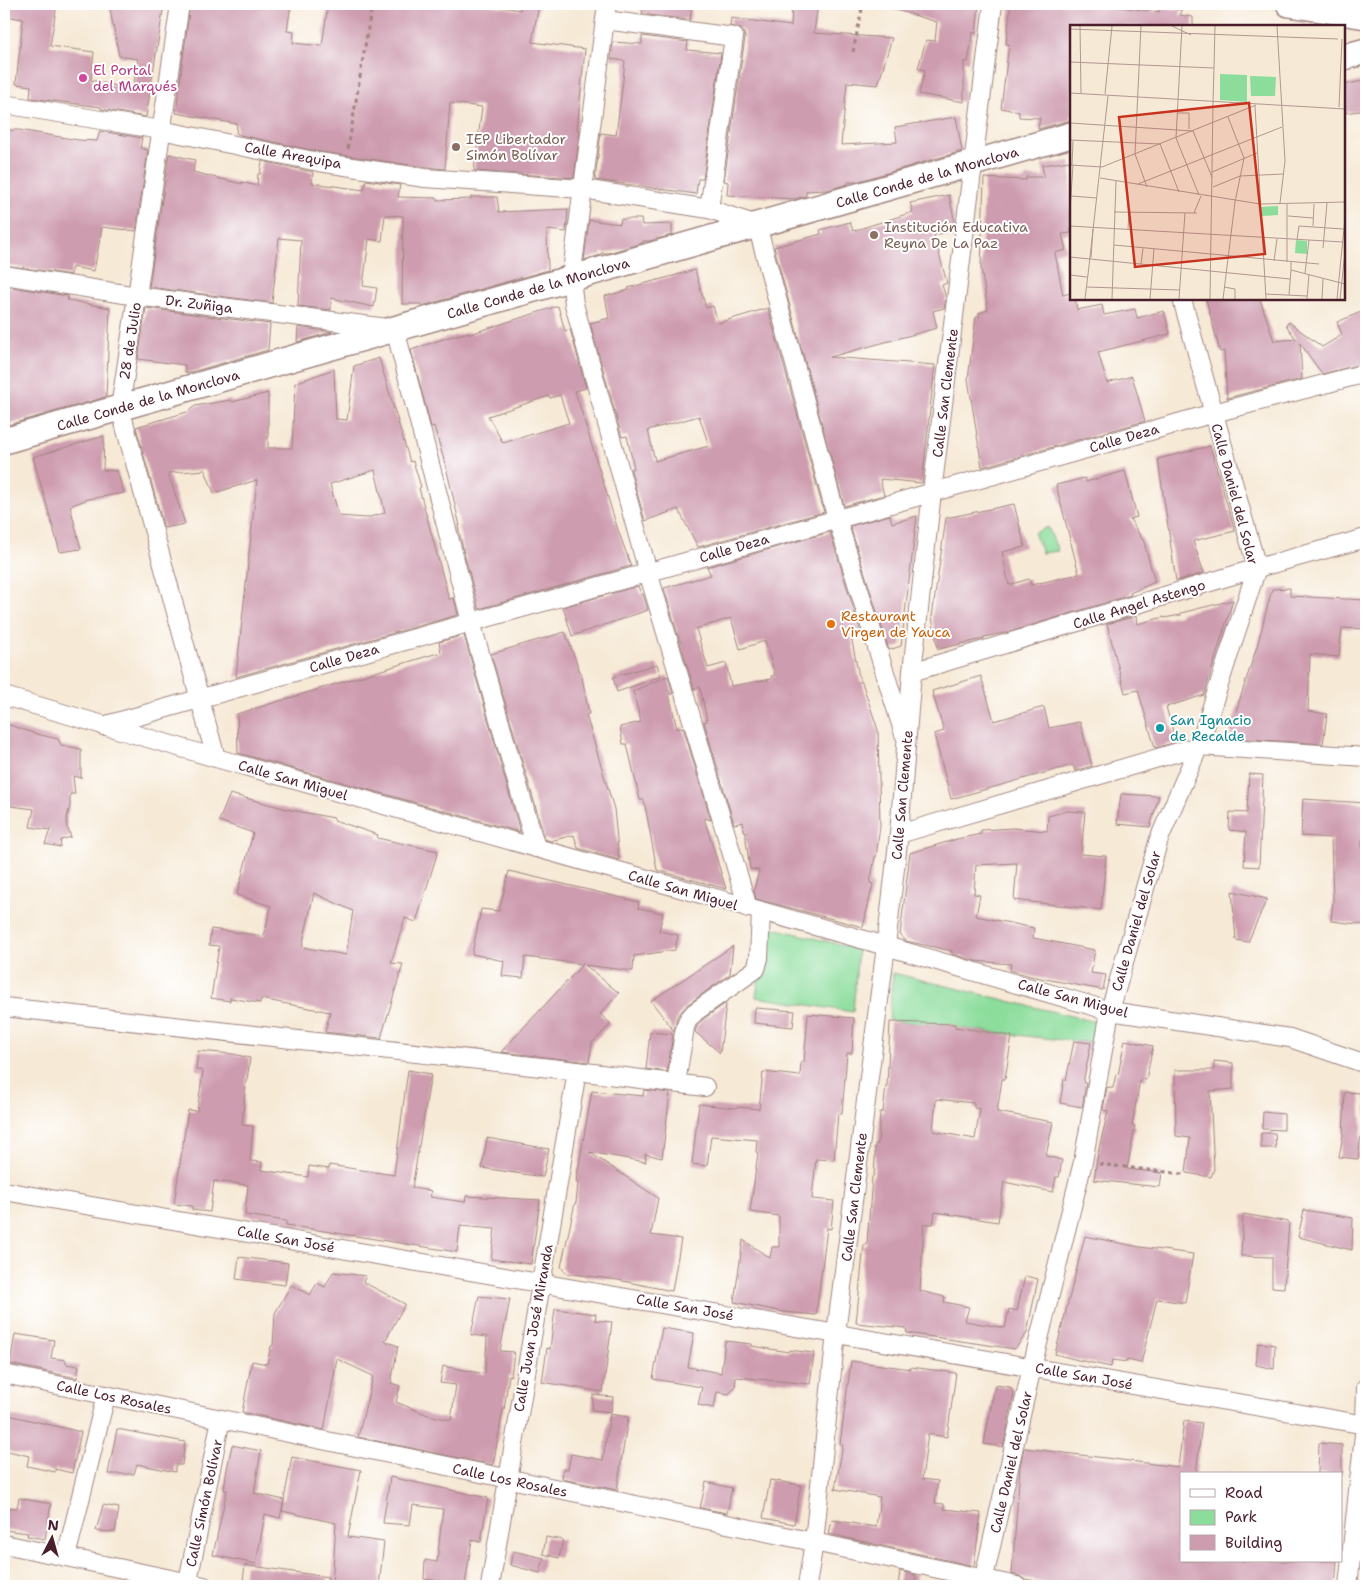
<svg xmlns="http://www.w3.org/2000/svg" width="1370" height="1590" font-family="'Shantell Sans',sans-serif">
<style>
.green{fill:#8cdd9c;stroke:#6b7e64}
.building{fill:#ce9caf;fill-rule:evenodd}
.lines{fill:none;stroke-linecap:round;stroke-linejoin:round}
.street-casing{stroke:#a08480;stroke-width:20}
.secondary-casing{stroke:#a08480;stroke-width:28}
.path{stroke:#a08480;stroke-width:3;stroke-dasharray:4 4;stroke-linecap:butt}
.street{stroke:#fff;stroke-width:18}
.secondary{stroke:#fff;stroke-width:25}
.hotel-dot{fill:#d1479c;stroke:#fff;stroke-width:2}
.education-dot{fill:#8d6e63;stroke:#fff;stroke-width:2}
.food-dot{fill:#e8710a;stroke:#fff;stroke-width:2}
.culture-dot{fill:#0f9aa8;stroke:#fff;stroke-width:2}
.labels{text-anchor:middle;stroke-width:4;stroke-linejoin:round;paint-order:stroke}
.hotel-label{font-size:14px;fill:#b23c85;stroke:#fff;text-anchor:start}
.education-label{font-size:14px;fill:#785e54;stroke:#fff;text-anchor:start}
.street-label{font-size:14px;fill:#4a1f2b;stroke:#fff}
.food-label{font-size:14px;fill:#c56008;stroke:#fff;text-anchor:start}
.culture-label{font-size:14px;fill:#0d838f;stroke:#fff;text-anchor:start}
.inset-road{fill:none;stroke:#b19891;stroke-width:1}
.view{fill:#c8321e;fill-opacity:0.15;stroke:#c8321e;stroke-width:2.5}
.inset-edge{fill:none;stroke:#4a1f2b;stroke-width:2.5}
</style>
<rect width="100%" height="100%" fill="#fff"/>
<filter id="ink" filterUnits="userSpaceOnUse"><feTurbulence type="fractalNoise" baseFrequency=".02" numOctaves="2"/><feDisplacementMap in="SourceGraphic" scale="10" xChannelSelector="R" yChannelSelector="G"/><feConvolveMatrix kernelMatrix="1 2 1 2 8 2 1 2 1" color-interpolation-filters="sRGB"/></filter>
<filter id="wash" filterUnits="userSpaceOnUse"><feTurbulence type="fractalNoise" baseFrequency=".0096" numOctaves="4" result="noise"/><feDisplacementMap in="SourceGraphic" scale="20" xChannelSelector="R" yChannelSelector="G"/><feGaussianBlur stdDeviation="1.12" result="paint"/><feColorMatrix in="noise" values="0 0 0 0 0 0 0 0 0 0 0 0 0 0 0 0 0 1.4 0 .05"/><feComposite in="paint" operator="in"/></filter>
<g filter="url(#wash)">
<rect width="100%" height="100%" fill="#f6e9d5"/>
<g class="green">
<path d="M1048 527 1058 551 1042 553 1034 533Z"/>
<path d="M766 926 858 949 853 1012 756 997Z"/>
<path d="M893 973 1100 1023 1095 1043C1026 1037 958 1028 889 1020Z"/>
</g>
<g id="blocks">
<g class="building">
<path d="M4 4H57L50 46 94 52 91 80 133 90 138 59 119 56 109 4 144 8 145 4H164L146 117 101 109V107L30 98 31 86 16 84 23 19 4 16Z"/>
<path d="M190 4H291L287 31 294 32 293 43 322 46 328 4H484L520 10 522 4H539L532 42 585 49 577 130H580L574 178 474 171 482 107 450 103 445 169 426 167 321 152 240 135 236 133 237 124 176 113Z"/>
<path d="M643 4H692L690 20 642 14Z"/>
<path d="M792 4H818L814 33 892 38 878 85 847 82 841 145 897 142 895 127 956 117 962 151 856 182H848V184L828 190 806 191V196L795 199 727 195 728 182 724 181 745 38 744 33 741 29 730 26 731 18 791 26Z"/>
<path d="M891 4H979L976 34 973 32 968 62 964 61V102L919 94 925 70 918 68 926 40 935 41 937 22 890 8Z"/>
<path d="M1011 4H1096L1159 12 1160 7 1181 10 1180 15 1193 17V26H1071V120L1038 129 1040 118 1019 117V112L1001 108 1009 44H1006Z"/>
<path d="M642 36 688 42 687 50 721 53 703 179H698L696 194 595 180 601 133 616 135 622 89 625 61 611 59 613 42 642 44Z"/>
<path d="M1366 80V110L1344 113V85Z"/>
<path d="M4 130H19L78 140 97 141 100 131 142 138 140 148 148 150 136 231 102 227 94 271 72 267 71 275 4 265Z"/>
<path d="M169 154 195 160 193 172 242 184V182L257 186 258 174H260L262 161 313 172 312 183 364 190 366 180 400 185 398 197 437 198V200L471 199V197H497L499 212 568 209 566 232 547 230 548 270 422 306 421 304H402L403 216 385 215 382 241 369 239 363 286 377 288 374 307 331 298V310L298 306 301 240 279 238 272 303 149 287Z"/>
<path d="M1070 161 1071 171V233L1062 234 1066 250 1055 253 1063 295 1071 293V299H1075L1077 310 1102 305 1104 315 1135 309 1137 318 1164 311 1170 334 1098 352 1107 383 1132 376 1145 421 982 467 968 379 976 317H979V313L988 310 981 268 984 178 1026 180V177H1044L1042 165Z"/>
<path d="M949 195 955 223 954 231 934 235 947 283 942 285 946 298 944 308 933 311 937 328 830 357 935 365 922 483 880 479 884 495 844 506 774 247 821 234 820 230 850 222 853 231 913 212 910 203Z"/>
<path d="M621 219H641L642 225 672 224V235L649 241H643V243L608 253H601V255L584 260 589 220 620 224Z"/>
<path d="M695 270 706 308 713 306 718 323 768 308 824 512 698 547 678 509 645 521 631 471V469L634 468 627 436 622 437 590 323 609 318 605 296 629 290 628 288ZM699 416 709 446 655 461 648 430Z"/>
<path d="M4 286 68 296 67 300 110 308 106 397 4 426V335L6 298 4 297Z"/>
<path d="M1206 299H1260L1274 341 1296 339 1286 325 1289 322 1322 347 1342 335 1337 322 1366 310V363L1322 374 1300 343 1302 379 1227 398 1224 351 1220 352Z"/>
<path d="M558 306 565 331 570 329 586 388 575 391 618 530 631 566 479 609 464 553 458 526H460L446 467 434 426 431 427 411 350 446 338 469 332 470 334ZM560 395 569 423 503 443 488 416 549 396 550 398Z"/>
<path d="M146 308 270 324 268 350 188 373 185 372V365L138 359Z"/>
<path d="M298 327 332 332 297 342Z"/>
<path d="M379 358 410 462 413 461 421 487 419 488 449 599 454 598 458 615 236 677 257 480 214 493 205 470 168 473 185 524 164 528 136 427 187 412 195 406 231 400 232 402 268 393V448H292L295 383 334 369 336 419 347 420 354 366ZM375 470 385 513 366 518 339 516 330 484Z"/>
<path d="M104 436 103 470 117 471 124 493 88 499 70 506 81 549 60 552 33 457Z"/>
<path d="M1210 446 1235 531 1193 541 1204 573 1176 581 1158 459Z"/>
<path d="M1125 471 1137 517 1130 519 1144 542 1155 582 1130 593 1131 595 1009 632 984 637V639L938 649 932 617 946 518 1014 504 1025 547 1002 552 1009 585 1029 579 1031 585 1079 574 1056 485 1085 478 1086 482Z"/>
<path d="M890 515 892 523 917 516 901 646 889 650 850 526Z"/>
<path d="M830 532 861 633 851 636 860 682H862L878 730 880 826 876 857H875L870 883 873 884 863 927 756 899 754 890 759 870 750 869 746 841V832L744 831 743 822 734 824 704 722 707 721 700 687 694 689 664 588 711 575 707 567ZM731 618 740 649 765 641 775 675 771 676 772 679 731 686 726 663 708 668 696 629Z"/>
<path d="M638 586 641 594H643L648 610 572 636 563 607Z"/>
<path d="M1290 588V596L1366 600V629L1342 628 1339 657 1310 654 1308 711 1327 714 1323 744 1234 738 1230 730 1258 643 1272 589Z"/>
<path d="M1233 600 1204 695 1166 707 1176 742 1155 748 1138 690 1125 693 1107 624 1136 616 1137 624 1164 617V618L1181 615V613Z"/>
<path d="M565 632 582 677 589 714 586 715 614 809 619 860 578 848 574 835 550 841 545 839 491 654Z"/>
<path d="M464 635 520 832 238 753 237 714 441 652 439 642Z"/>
<path d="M657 664 661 676 617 692 613 677Z"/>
<path d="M668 676 673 694H669L677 729 683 727 711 820 704 818 726 889 657 870 644 800H640L627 744H623L620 727 641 722 633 691Z"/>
<path d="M981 676 994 721 1044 707 1049 728 1080 722 1092 766 1075 771 1073 765 951 799 934 734 944 731 932 691Z"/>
<path d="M4 723 33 733 58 739 61 745 81 749V778L73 776 75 794H70V806L67 818V827L71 837 61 840 60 847 45 844 50 830 30 827 34 809 4 805Z"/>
<path d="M1249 774 1263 775 1259 867 1244 866 1246 832 1229 830 1230 812 1247 813Z"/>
<path d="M230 794 291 810 334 818V820L378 835 377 838 438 851 416 922 405 918 391 963 403 964 381 1038 325 1032 330 1012 261 999 260 1003 230 998V1001L211 998 219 946 209 945 211 929 264 936 271 906 237 895 253 833 219 821ZM314 893 353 911 346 955 302 947Z"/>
<path d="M1121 794 1159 796 1150 827 1117 824Z"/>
<path d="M1303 799 1366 803V840H1362L1364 904H1366V925L1331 921 1333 901 1331 838 1301 836Z"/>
<path d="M1067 811 1085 812 1081 854 1106 856 1101 910 1014 900 1017 863 976 865 974 894 980 895 976 916 1034 928 1033 938 1095 950 1091 973 1106 975 1103 990 1030 976 1010 970 1011 964 976 961 952 954V951L906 941 900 934 910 853 957 839 981 834V830L1013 828 1047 831 1048 816Z"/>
<path d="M509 871 639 902 638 908 663 913 659 931 678 935 675 950 634 956 633 971 585 965 619 993 600 1014 611 1024 592 1043 589 1062 501 1052 583 964 525 957 523 978 502 976 504 961 472 954 481 909 499 911Z"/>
<path d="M1232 891 1267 899 1248 942 1236 940Z"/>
<path d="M733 946 730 974 687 1005 677 1017 674 1031 651 1001Z"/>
<path d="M726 1003V1005L720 1053 695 1032 697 1026 702 1020Z"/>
<path d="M755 1008 795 1011 793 1027 754 1023Z"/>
<path d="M808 1014 854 1018 852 1053H847L842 1114H838L834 1160 816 1159 812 1199 834 1201 831 1229 827 1228 816 1315 784 1312 734 1302 743 1240 770 1258 772 1247H779V1216L750 1212 758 1153 756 1152 757 1140 711 1136 707 1166 692 1164 699 1104 736 1108 737 1107 759 1109 763 1072 800 1076 801 1062H804Z"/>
<path d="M890 1022 955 1024V1027L1012 1036 1005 1079H1002L997 1112 1053 1122 1046 1156 1062 1160 1059 1177H1056L1053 1192 1004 1182 998 1222 935 1212 933 1224H924L920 1291 945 1297 944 1302 969 1307 965 1321 1005 1328 1009 1309 1017 1311 1025 1276 1038 1279 1027 1333 1015 1349 907 1333 906 1328 856 1323 864 1245H867L872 1177 874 1175 875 1160V1144H878L880 1112H883L886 1086H887ZM936 1099 974 1103V1108L980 1109 975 1139 933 1131Z"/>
<path d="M650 1032 673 1034 667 1072 646 1069Z"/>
<path d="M1125 1040 1153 1046 1146 1080 1140 1079 1132 1126H1135L1127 1169 1162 1173 1160 1187 1094 1180 1098 1153 1108 1111 1103 1110 1107 1087 1113 1088 1116 1074 1118 1075Z"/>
<path d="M1074 1041 1091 1043 1083 1083H1086L1082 1107 1060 1103 1064 1079 1066 1080Z"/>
<path d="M198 1051 233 1054 250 1058 247 1080H246L242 1125 253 1126 250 1161 262 1162 261 1170 308 1177 309 1166 329 1169V1165L394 1175 408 1070 431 1074 412 1188 431 1191 430 1197 465 1202 466 1196 540 1200 531 1264 491 1259 495 1229 460 1226 457 1252 286 1225V1221L245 1215 248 1185 214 1181 210 1212 192 1210V1206L174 1204 188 1110 197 1111 203 1071 196 1070Z"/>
<path d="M1214 1061 1233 1063V1089L1210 1091 1214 1169 1211 1177 1186 1173 1190 1138 1176 1136 1175 1070H1214Z"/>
<path d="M644 1090 670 1093 662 1158 645 1154 646 1162 589 1152 658 1198 651 1235 681 1239 672 1291 618 1280 566 1273 561 1267 575 1203H576L578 1183 576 1182 592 1091 643 1096Z"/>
<path d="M1345 1092 1360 1093 1362 1127 1358 1159 1339 1157 1343 1135Z"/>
<path d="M1263 1112 1284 1114V1130L1262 1129Z"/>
<path d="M1261 1133H1275L1276 1148H1261Z"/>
<path d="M487 1138 549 1149 543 1177 482 1168Z"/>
<path d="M1304 1210 1353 1218 1352 1250 1298 1237Z"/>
<path d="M1243 1214 1289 1222 1284 1288 1272 1287V1257L1241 1256Z"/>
<path d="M1085 1236 1140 1247 1193 1254 1185 1303 1157 1299 1141 1363 1127 1360V1362L1112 1360 1111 1367 1078 1360 1055 1354Z"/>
<path d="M239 1257 288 1263 285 1285 236 1279Z"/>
<path d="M333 1272 366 1276 363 1282 405 1304 385 1341 398 1346 391 1383 400 1386 396 1402 428 1415 451 1420 456 1385 440 1383 443 1366 485 1374 487 1337 471 1335 479 1296 510 1299 500 1351 514 1352 511 1376 509 1375 504 1410H503L493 1465 358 1437 373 1376 337 1359 324 1430 242 1412 252 1361 267 1364 271 1346H273L275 1313 291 1285 310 1295 317 1283 325 1287Z"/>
<path d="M555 1309 596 1314 595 1320 612 1322 603 1392 542 1382 547 1348 550 1349Z"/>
<path d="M662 1328 694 1333 688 1367 721 1373 725 1341 752 1344V1346L788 1352 789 1350 814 1353 810 1384 736 1377 735 1387 729 1394 717 1392 714 1408 698 1405 702 1387 653 1379Z"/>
<path d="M15 1334 54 1340 51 1358 66 1360V1364L79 1366 77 1378 10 1364Z"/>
<path d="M1258 1343 1275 1345 1274 1369 1256 1365Z"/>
<path d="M851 1361 911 1369V1367L956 1373 947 1437 928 1434 922 1479 938 1481 935 1503 944 1504V1509L981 1513 974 1566 829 1534 832 1520 876 1527 880 1497 835 1489 843 1445 840 1444Z"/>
<path d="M995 1385 1010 1387 1014 1393 1003 1447 984 1444Z"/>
<path d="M593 1395 613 1397 611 1412 592 1410Z"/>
<path d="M4 1414 81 1432 72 1473 55 1469V1472L27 1466 29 1456 4 1450 7 1431 4 1430Z"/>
<path d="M610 1414 628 1417 617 1490 562 1479 563 1469H568L571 1454 603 1460Z"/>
<path d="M1184 1421 1202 1423 1196 1474H1181V1561H1337L1335 1586H1062L1025 1579 1020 1576 1012 1574 1020 1467 1024 1448 1178 1467Z"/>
<path d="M117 1429 185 1442 182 1465H175V1472L137 1464 134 1474H108Z"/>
<path d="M1319 1443 1342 1445V1474H1318Z"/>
<path d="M232 1445 261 1451 254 1493 284 1500 280 1518 265 1514 256 1564 213 1555 227 1490H224L226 1474Z"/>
<path d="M292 1457 361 1470 348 1537 384 1542 379 1586H332L336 1523 282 1511Z"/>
<path d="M390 1477 488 1498 481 1542 472 1540 465 1584 424 1579 425 1560 437 1562 443 1509 413 1505 410 1525 383 1523Z"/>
<path d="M770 1480 801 1485 794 1524 763 1518Z"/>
<path d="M706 1482 732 1488 727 1513 700 1508Z"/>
<path d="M19 1498 51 1504 45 1539 27 1536 28 1533 4 1530V1507L17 1508Z"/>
<path d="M103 1505 119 1508 115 1532 96 1531Z"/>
<path d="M546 1537 563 1540 559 1558 543 1554Z"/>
<path d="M513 1551 544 1558 540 1573 510 1565Z"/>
<path d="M245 1565 328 1577 327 1586H277V1584L243 1581Z"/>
<path d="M900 1571 916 1575 914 1586H898Z"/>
</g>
</g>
</g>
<g filter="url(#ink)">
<use href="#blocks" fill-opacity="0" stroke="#a08480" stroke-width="1"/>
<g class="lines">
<defs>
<g id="street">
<path d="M180 4 137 296 120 408 216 758"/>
<path d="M607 4 571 279 574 304 648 572 748 908"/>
<path d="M605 20 734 37 709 209"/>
<path d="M4 104 161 130 319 162 425 178 583 189 709 209 757 225 837 519 904 734"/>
<path d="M4 275 137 296 395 329 471 622 536 848"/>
<path d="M912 672 1257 568 1366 538"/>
<path d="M4 696 216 758 886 946 1110 1011 1290 1038 1366 1064"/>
<path d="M103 726 1214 413 1366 373"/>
<path d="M899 834 1199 746 1366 757"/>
<path d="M4 1007 577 1071 705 1087"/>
<path d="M676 1083 685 1027 688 1020 695 1012 756 969 759 958 761 912"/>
<path d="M4 1191 1366 1425"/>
<path d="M4 1374 814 1542 1017 1586"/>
<path d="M4 1544 204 1586"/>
<path d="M66 1557 106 1395"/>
<path d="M187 1586 221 1419"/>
<path d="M490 1586 577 1071"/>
<path d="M807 1586 814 1542 836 1333 886 946 899 834 912 672 932 492 993 4"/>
<path d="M982 1586 1032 1367 1083 1162 1110 1011 1159 839 1199 746 1257 568 1182 299"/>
<path d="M1348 1586 1365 1425 1366 1387"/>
</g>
<g id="secondary">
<path d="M1289 4 1366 16"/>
<path d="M1344 57 1366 51"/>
<path d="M4 441 1071 135"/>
</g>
</defs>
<use href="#street" class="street-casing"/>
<use href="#secondary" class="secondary-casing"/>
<g class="path">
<path d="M853 52 863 4"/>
<path d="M348 149 372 4"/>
<path d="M1099 1164 1183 1174"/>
</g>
<use href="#street" class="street"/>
<use href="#secondary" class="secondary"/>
</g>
</g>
<circle class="hotel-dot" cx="83" cy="78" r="5"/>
<g class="education-dot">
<circle cx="456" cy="147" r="5"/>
<circle cx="874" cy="235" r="5"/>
</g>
<circle class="food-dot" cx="831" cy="624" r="5"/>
<circle class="culture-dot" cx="1160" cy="728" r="5"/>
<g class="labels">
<g class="hotel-label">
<text x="93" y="75">El Portal<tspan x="93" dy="16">del Marqués</tspan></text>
</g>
<g class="education-label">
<text x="466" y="144">IEP Libertador<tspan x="466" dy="16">Simón Bolívar</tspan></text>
<text x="884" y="232">Institución Educativa<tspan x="884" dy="16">Reyna De La Paz</tspan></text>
</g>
<g class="street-label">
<text transform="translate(293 155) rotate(10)" y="5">Calle Arequipa</text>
<text transform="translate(927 177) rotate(-16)" y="5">Calle Conde de la Monclova</text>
<text transform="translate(538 288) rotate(-16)" y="5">Calle Conde de la Monclova</text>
<text transform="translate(199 304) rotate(7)" y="5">Dr. Zuñiga</text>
<text transform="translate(130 341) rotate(-81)" y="5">28 de Julio</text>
<text transform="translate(945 393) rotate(-83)" y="5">Calle San Clemente</text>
<text transform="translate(148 400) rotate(-16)" y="5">Calle Conde de la Monclova</text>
<text transform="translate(1124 438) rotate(-16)" y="5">Calle Deza</text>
<text transform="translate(1235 494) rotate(75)" y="5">Calle Daniel del Solar</text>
<text transform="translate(734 548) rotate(-16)" y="5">Calle Deza</text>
<text transform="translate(1139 604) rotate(-17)" y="5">Calle Angel Astengo</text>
<text transform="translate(344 658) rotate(-16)" y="5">Calle Deza</text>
<text transform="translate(293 780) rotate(16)" y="5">Calle San Miguel</text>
<text transform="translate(902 795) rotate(-85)" y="5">Calle San Clemente</text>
<text transform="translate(683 890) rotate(16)" y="5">Calle San Miguel</text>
<text transform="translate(1136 921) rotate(-74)" y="5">Calle Daniel del Solar</text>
<text transform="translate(1073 998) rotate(15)" y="5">Calle San Miguel</text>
<text transform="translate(854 1197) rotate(-83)" y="5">Calle San Clemente</text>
<text transform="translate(286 1239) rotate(10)" y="5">Calle San José</text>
<text transform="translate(685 1307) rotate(10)" y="5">Calle San José</text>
<text transform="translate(533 1328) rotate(-80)" y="5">Calle Juan José Miranda</text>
<text transform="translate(1084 1376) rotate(10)" y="5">Calle San José</text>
<text transform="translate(114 1397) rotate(12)" y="5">Calle Los Rosales</text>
<text transform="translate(1011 1462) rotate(-77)" y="5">Calle Daniel del Solar</text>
<text transform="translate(510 1480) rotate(12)" y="5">Calle Los Rosales</text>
<text transform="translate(204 1503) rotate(-78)" y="5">Calle Simón Bolívar</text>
</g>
<g class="food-label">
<text x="841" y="621">Restaurant<tspan x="841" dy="16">Virgen de Yauca</tspan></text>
</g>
<g class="culture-label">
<text x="1170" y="725">San Ignacio<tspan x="1170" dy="16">de Recalde</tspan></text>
</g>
</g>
<g transform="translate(1070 25)">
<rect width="275" height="275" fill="#f6e9d5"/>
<path d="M150 49 177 50V77L150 75ZM180 51 206 52 205 71H181ZM208 181V190L192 191 191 182ZM226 215 237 216V229L225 228Z" fill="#8cdd9c"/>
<path class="inset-road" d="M10 1 11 68M71 1 65 129 77 162M102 1 121 10M112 1 106 113 129 170M207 1 215 136 210 178M0 4 268 14M0 37 144 43 143 78M144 43 145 1M0 68 275 84M35 69 42 1M185 81 196 274M269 82 272 14M107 88H119V104M0 98 123 106 142 152M0 115 90 119 109 167M0 140 32 142 186 80M2 140 3 116M142 147 187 128M30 153 190 179 275 177M68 159 212 102M143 162 170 151 214 149M1 171 27 173M0 186 3 140M44 187 127 188M124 188 131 171M218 191 243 193M0 201 273 217M243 201 244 179M58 204 59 187M227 215 229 201 273 204M44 220 249 239M253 223 257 178M0 232 220 254M21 233 23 204M204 236 207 214M217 237V179M221 237V245L275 259M71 239 73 223M19 241 38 71M235 248 239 215M0 250 17 252M16 262 110 265M154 262 165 264V274M195 269 237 271M219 270 221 245M15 274 19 241M42 274 46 156M80 274 84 224M109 274 115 188M140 274 143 78M153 274 165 177 174 133 158 92M237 274 239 249M252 274 253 254M267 274 275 193M270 274 275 227"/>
<path class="view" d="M179 78 195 229 65 242 49 92Z"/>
<rect width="275" height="275" class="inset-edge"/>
</g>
<rect width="1370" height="1590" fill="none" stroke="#fff" stroke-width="20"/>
<rect x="1180" y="1472" width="162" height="90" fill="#ffffff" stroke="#b7a5aa"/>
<rect x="1190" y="1489" width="25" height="8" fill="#ffffff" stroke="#b7a5aa"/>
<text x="1225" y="1498" font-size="15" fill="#4a1f2b">Road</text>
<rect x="1190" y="1510" width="25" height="15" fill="#8cdd9c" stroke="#b7a5aa"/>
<text x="1225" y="1522" font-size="15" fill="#4a1f2b">Park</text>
<rect x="1190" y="1535" width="25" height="15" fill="#ce9caf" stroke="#b7a5aa"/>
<text x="1225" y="1548" font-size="15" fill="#4a1f2b">Building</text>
<g transform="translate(52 1538) rotate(6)" stroke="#ffffff" stroke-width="4" paint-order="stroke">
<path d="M0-4L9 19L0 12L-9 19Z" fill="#4a1f2b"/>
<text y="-8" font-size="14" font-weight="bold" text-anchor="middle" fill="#4a1f2b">N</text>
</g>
</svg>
